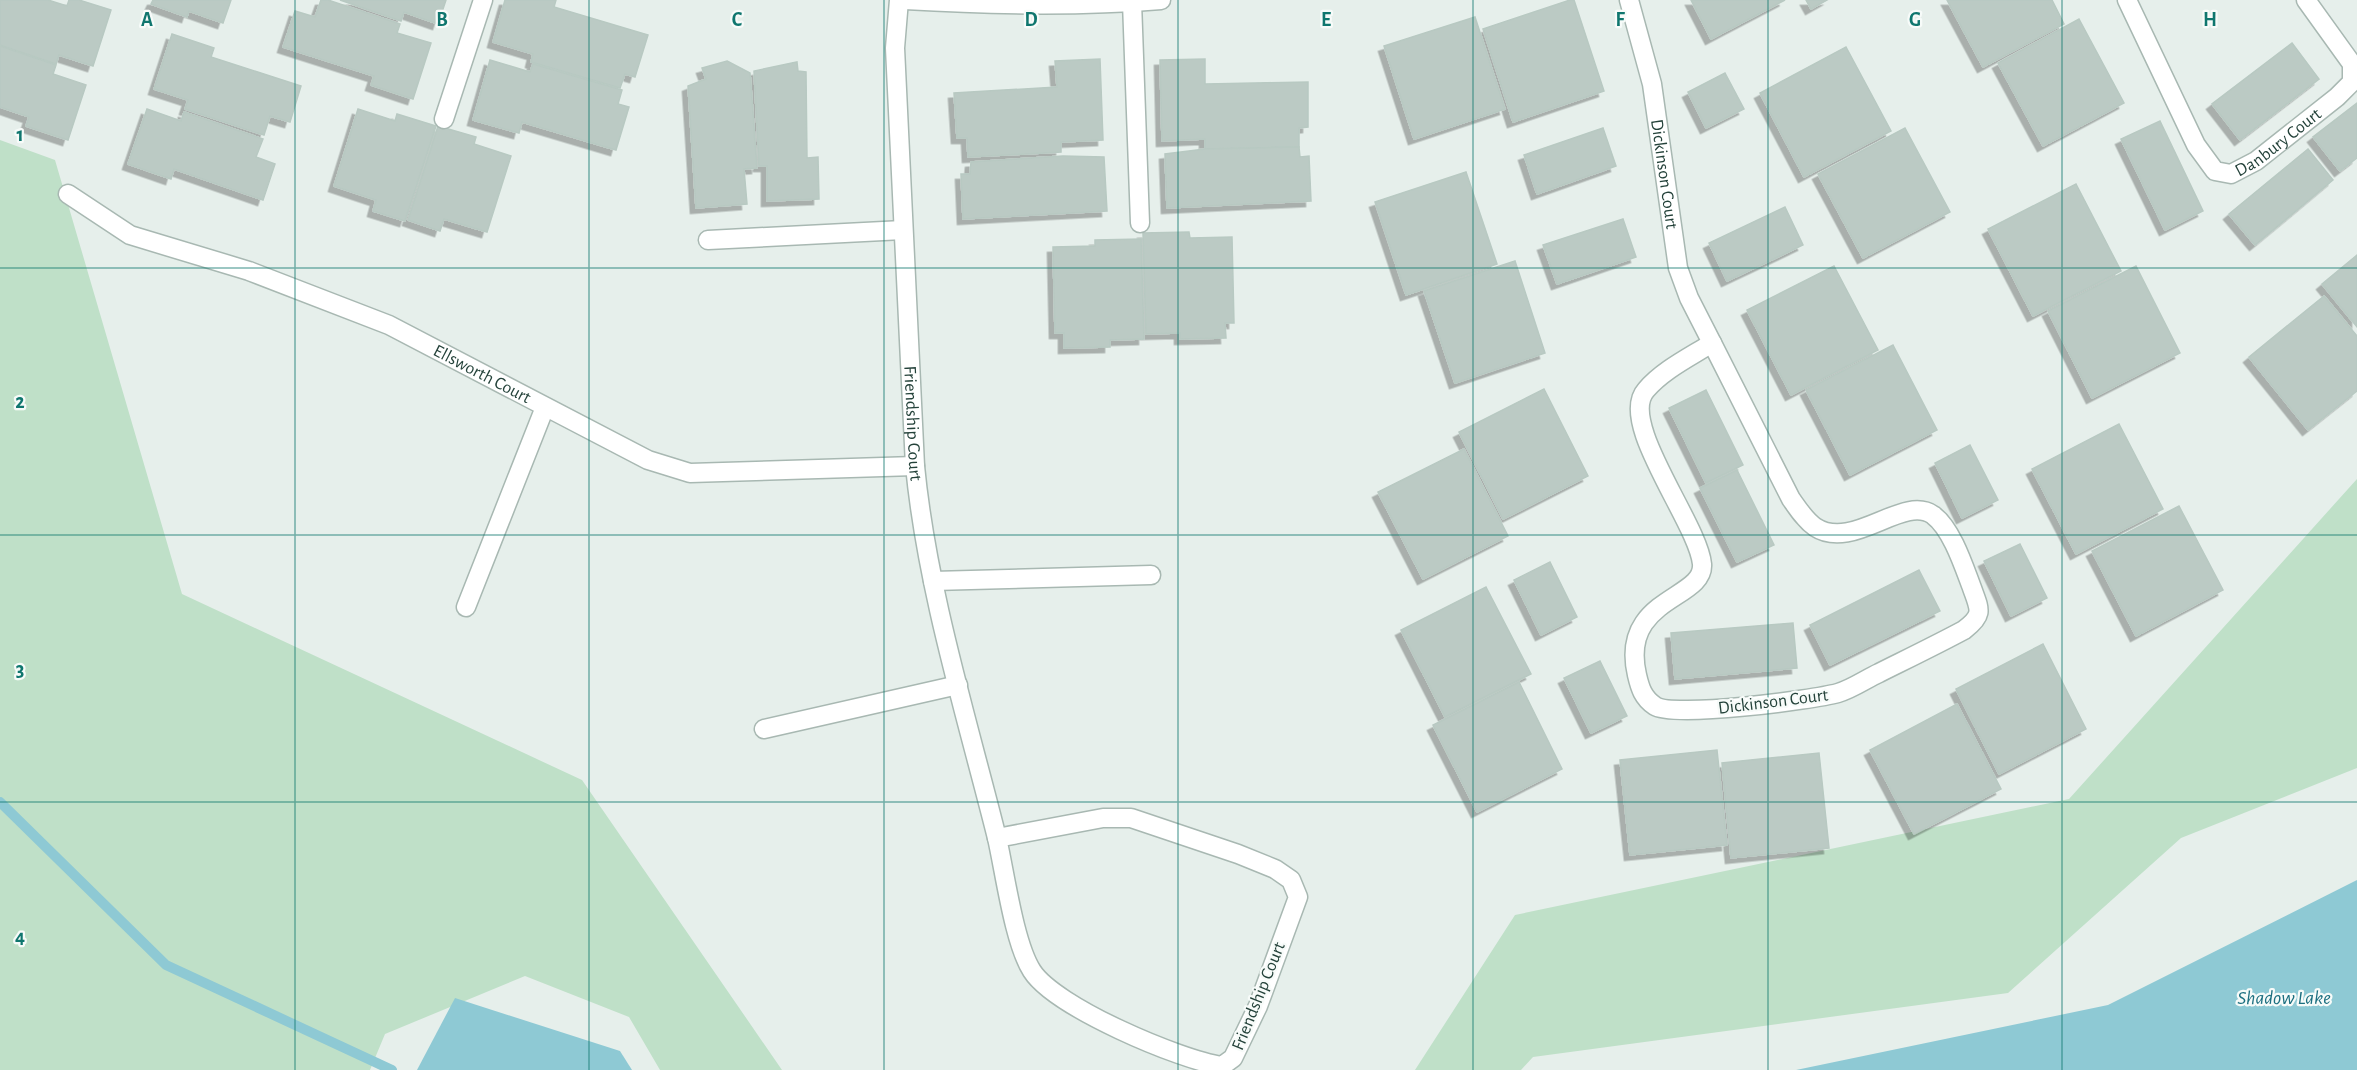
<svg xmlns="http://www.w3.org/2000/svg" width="2357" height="1070" font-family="'Alegreya Sans',sans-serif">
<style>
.green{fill:#bfe0c8}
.water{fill:#8ec9d4}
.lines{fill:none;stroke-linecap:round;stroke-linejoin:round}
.stream{stroke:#8ec9d4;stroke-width:10}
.building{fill:#bbcac4;stroke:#b8c9c2;stroke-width:1.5;filter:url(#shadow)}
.minor-casing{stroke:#a8b8b2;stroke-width:21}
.minor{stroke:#fff;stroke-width:18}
.grid{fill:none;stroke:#0f766e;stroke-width:1.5;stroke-opacity:0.55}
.labels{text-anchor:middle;stroke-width:4.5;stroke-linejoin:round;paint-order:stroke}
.street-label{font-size:18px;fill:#24423a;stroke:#f7fbf9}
.water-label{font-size:20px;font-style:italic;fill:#1c6f80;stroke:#f7fbf9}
.grid-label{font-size:20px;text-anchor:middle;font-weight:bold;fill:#0f766e;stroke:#f7fbf9;stroke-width:4.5;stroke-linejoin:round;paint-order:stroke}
</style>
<defs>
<filter id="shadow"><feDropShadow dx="-5.5" dy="5.5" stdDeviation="0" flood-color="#0004"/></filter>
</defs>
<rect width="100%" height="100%" fill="#e6efeb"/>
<g class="green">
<path d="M0 140 55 160 182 594 582 780 782 1070H660L629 1017 525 976 385 1034 370 1070H0Z"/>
<path d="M2357 479V768L2181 838 2008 993 1533 1057 1521 1070H1415L1515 915 2069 799Z"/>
</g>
<g class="water">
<path d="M2357 880V1070H1796L2108 1005Z"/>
<path d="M455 998 620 1051 632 1070H417Z"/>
</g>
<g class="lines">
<path class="stream" d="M0 802 166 965 392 1070"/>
</g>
<g class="building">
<path d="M0 0H48L67 6 69 0H79L111 10 93 66 59 55 56 64 0 45Z"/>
<path d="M153 0H231L223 23 189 11 187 17 151 4Z"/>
<path d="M321 0H328L400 24 397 33 431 43 413 99 371 85 374 76 283 47 295 11 315 17Z"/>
<path d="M340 0H446L438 24 404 12 401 21Z"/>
<path d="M505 0H556L554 7 648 35 635 77 625 74 620 88 531 62 533 54 493 42Z"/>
<path d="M1570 0H1574L1604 91 1513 122 1483 29Z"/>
<path d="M1691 0H1785L1711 39Z"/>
<path d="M1806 0H1827L1811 9Z"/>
<path d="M1947 0H2052L2064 24 1983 67Z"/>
<path d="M1475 17 1505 109 1414 139 1384 46Z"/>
<path d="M2079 19 2124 103 2043 146 1998 63Z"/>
<path d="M172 34 214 48 211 57 301 86 290 122 270 116 264 135 185 109 188 100 154 89Z"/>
<path d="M2292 43 2319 79 2240 140 2212 104Z"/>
<path d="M0 46 56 65 53 74 86 85 68 140 26 126 29 117 0 107Z"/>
<path d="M1846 47 1891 131 1804 177 1760 93Z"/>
<path d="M1100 59 1103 140 1061 142V152L968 157 967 138H957L954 93 1057 87 1055 61Z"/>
<path d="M1205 59V84L1308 82V127L1299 128V147L1205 149V139L1162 141 1160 60Z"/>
<path d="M490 60 530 72 533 64 622 90 618 104 629 107 616 150 522 122 519 133 473 120Z"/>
<path d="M727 61 750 73 757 168 744 169 747 204 696 208 688 86 706 79 702 68Z"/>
<path d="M797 62 798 71 806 72 807 158 818 157 819 199 767 201V166H759L754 71Z"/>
<path d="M1725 73 1744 109 1706 128 1688 92Z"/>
<path d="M2357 103V158L2340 171 2313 137Z"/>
<path d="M147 109 181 121 184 112 263 139 256 157 275 164 263 200 174 169 171 179 128 164Z"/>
<path d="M358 109 395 121 397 114 436 126 405 221 373 211 376 200 334 186Z"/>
<path d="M2160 121 2203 211 2165 230 2121 139Z"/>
<path d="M438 126 476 137 474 144 511 156 487 232 444 219 440 231 408 220Z"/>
<path d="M1603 128 1616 166 1537 194 1524 155Z"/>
<path d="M1905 128 1950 212 1863 258 1818 174Z"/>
<path d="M1299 147 1300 157 1309 156 1311 201 1167 208 1165 154 1205 149Z"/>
<path d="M2308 149 2333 180 2255 245 2229 214Z"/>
<path d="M1063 156 1104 157 1107 211 963 219 961 174H970L971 162Z"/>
<path d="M1466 172 1497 264 1406 295 1375 202Z"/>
<path d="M2076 184 2121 271 2033 316 1988 229Z"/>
<path d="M1785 207 1803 245 1727 281 1709 243Z"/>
<path d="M1623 219 1636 257 1557 284 1543 245Z"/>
<path d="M1189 232 1190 238 1232 237 1234 323H1225L1226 338 1180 339V333L1146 334 1143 233Z"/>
<path d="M1141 239 1144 339 1110 340V347L1064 348V333H1055L1053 247 1095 246V240Z"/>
<path d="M2357 255V327L2322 284Z"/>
<path d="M1515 261 1545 353 1455 383 1424 291Z"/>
<path d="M1834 266 1878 350 1791 395 1747 310Z"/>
<path d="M2136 266 2180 353 2092 398 2048 311Z"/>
<path d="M2324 296 2357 336V391L2308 430 2249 357Z"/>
<path d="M1893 345 1937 430 1850 475 1806 390Z"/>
<path d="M1544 389 1588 476 1503 519 1459 432Z"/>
<path d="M1706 390 1743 465 1706 483 1669 408Z"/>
<path d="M2119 424 2163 509 2076 554 2032 469Z"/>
<path d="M1970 445 1998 500 1962 518 1935 463Z"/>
<path d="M1464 449 1508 536 1423 579 1378 492Z"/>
<path d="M1737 470 1774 545 1737 562 1700 488Z"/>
<path d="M2179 506 2223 590 2136 636 2092 551Z"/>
<path d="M2020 544 2047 598 2011 616 1984 561Z"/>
<path d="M1550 562 1577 617 1541 635 1514 580Z"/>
<path d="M1919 570 1940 611 1830 665 1810 625Z"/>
<path d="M1486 587 1531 674 1445 717 1401 630Z"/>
<path d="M1793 623 1797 668 1675 679 1671 633Z"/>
<path d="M2043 644 2086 729 1999 774 1956 689Z"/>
<path d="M1600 661 1627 716 1591 733 1564 678Z"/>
<path d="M1519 682 1562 769 1477 812 1433 725Z"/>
<path d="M1957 704 2001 789 1914 834 1870 750Z"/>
<path d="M1717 750 1727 845 1630 855 1620 760Z"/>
<path d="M1819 753 1829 848 1731 858 1722 763Z"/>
</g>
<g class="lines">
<defs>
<g id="minor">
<path id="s1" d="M899 0 895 48 915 466C927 590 967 718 997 838"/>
<path d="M905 0C990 5 1076 7 1161 0"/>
<path id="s2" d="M1629 0 1652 84 1678 268 1689 298 1712 343"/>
<path id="s3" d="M2127 0 2196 145 2215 171 2231 174 2256 161 2337 97 2352 82V64L2306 0"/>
<path d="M1132 2 1140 223"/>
<path d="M444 119 483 0"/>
<path id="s4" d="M68 194 130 235 249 271 389 325 648 460 690 473 915 466"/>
<path d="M708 240 903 230"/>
<path d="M1712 343 1791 499C1798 509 1805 520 1815 527 1853 552 1903 494 1933 515 1952 529 1964 567 1972 588 1980 610 1984 615 1964 630 1936 645 1907 659 1879 673 1866 679 1852 689 1838 693 1813 700 1673 718 1655 706 1643 698 1640 688 1637 675 1619 597 1705 600 1702 564 1698 523 1617 422 1646 390 1663 370 1690 357 1712 343Z"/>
<path d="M933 581 1151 575"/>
<path d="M466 607 545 407"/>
<path d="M764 729 958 685"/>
<path d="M1103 818H1131L1238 854 1275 869 1291 880 1298 897 1258 1006 1233 1058 1222 1066C1180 1060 1055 1007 1032 971 1014 943 1005 873 997 838Z"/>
</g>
</defs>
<use href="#minor" class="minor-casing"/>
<use href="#minor" class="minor"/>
</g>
<path class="grid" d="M295 0V1070M589 0V1070M884 0V1070M1178 0V1070M1473 0V1070M1768 0V1070M2062 0V1070M0 268H2357M0 535H2357M0 802H2357"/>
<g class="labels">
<g class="street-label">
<text dy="6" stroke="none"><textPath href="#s3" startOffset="266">Danbury Court</textPath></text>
<text dy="6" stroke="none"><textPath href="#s2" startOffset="178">Dickinson Court</textPath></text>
<text dy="6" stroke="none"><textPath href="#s4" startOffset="454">Ellsworth Court</textPath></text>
<text dy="6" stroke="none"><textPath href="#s1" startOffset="424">Friendship Court</textPath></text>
<text transform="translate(1773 701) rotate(-7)" y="6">Dickinson Court</text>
<text transform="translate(1258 996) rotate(-68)" y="6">Friendship Court</text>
</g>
<g class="water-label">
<text x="2284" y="1004">Shadow Lake</text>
</g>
</g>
<g class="grid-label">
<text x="147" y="26">A</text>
<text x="442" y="26">B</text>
<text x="737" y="26">C</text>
<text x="1031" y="26">D</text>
<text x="1326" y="26">E</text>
<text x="1620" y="26">F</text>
<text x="1915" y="26">G</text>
<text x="2210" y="26">H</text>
<text x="20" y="141">1</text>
<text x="20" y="408">2</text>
<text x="20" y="676">3</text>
<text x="20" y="943">4</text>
</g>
</svg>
